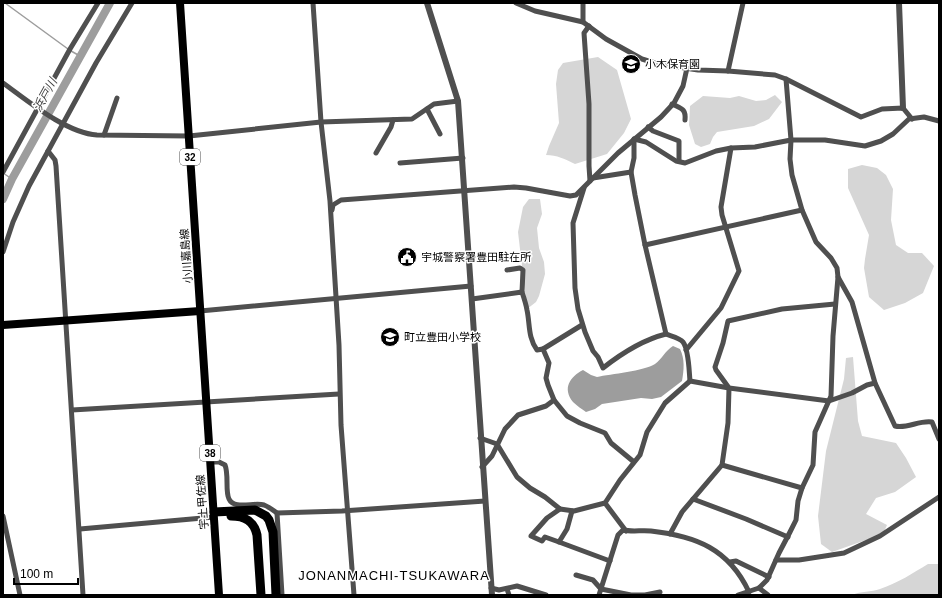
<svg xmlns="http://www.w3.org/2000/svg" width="942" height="598" font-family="Helvetica,'Noto Sans JP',sans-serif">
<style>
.green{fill:#d6d6d6}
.water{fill:#9d9d9d}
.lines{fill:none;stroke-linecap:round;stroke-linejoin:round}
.stream{stroke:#9d9d9d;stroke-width:1.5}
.river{stroke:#9d9d9d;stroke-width:8}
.minor{stroke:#4f4f4f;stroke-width:5}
.tertiary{stroke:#4f4f4f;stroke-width:6}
.primary{stroke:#000;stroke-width:8}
.motorway{stroke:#000;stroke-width:9}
.labels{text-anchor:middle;stroke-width:3;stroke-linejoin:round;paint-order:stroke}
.shield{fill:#fff;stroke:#4c4c4c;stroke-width:1}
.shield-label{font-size:10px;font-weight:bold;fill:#000}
.poi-label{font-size:11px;fill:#000;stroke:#fff;text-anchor:start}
.street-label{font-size:11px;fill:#000;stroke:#fff}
.water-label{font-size:12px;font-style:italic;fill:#3e3e3e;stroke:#fff}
.quarter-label{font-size:13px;letter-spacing:1px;fill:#000;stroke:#fff}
</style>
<rect width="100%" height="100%" fill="#fff"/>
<g class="green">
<path d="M598 57 617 70 631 119 624 133 607 154 575 164C565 159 557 155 546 155L549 146 559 123 556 84 558 70 563 63Z"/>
<path d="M775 95 782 102 769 119 754 126 717 132 713 137 710 144 701 147 695 144 689 125 690 106 703 96 730 98 739 96 756 101 766 100Z"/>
<path d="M862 165 877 168 886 175 893 189 891 220 896 245 908 253H922L934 266 923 293 905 303 884 310 869 297 864 268 865 259 869 235 848 188V169Z"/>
<path d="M529 199H540L542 214 537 228 539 248 544 262 545 274 539 296 536 302 527 309 518 232 523 207Z"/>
<path d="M853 357 858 421 862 436 896 443 906 458 916 477 895 492 876 498 866 514 887 525 883 534 832 552 821 544 818 516 826 451 844 379 846 358Z"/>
<path d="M928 564H939V595H852C861 591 871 592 880 589 898 583 913 573 928 564Z"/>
</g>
<path class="water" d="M673 346 680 349C685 359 684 370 682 381L661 397 652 399 641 398 602 404 595 409 586 412C582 409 577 406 573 402 562 388 570 377 583 370L591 375 597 377C611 374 644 371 655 364 662 359 665 351 673 346Z"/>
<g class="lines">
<g class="stream">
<path d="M5 3 68 49"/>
<path d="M71 51 80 56"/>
<path d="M3 173 12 179"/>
</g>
<path class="river" d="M3 199 12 179 110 3"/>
<g class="minor">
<path d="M313 3 321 122 330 201 339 345 341 425 354 595"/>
<path d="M516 3 535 11 583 22 606 39 642 59 658 64 698 70 728 71 775 75 786 79 861 117 882 109 903 108 912 119"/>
<path d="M583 3V22"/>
<path d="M589 26 584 33 589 104V166L590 181"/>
<path d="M728 71 743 3"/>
<path d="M3 83C28 101 66 133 97 135L189 136 321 122 412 119 434 104 458 101"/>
<path d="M672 104C682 109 686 109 685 120"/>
<path d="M427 109 440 134"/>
<path d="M648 127 653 131 679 141V161"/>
<path d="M104 135 117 98"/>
<path d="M634 139 646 142 676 161 685 163 716 151 731 148 755 147 791 140H825L865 146 881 141 893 134 909 119 924 117 939 121"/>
<path d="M634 139V158L631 172 635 195 645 245 666 334"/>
<path d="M48 151 55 160 56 166 83 595"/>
<path d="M376 153 391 127 393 120"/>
<path d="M400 163 463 158"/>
<path d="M3 172 70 49 98 3"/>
<path d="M593 178 631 172"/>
<path d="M584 188 573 223 575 288 578 309 585 332 593 351 598 357 603 368C622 353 642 340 666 334 671 336 680 338 683 342 689 350 689 371 690 381"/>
<path d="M332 210 333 205 341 200 514 187 526 188 570 196 576 195 618 153 661 117 674 103 683 86 687 68"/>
<path d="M645 245 802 210"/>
<path d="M3 252 13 222 29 186 96 63 132 3"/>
<path d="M507 270 520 268 523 270 522 292"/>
<path d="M838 277 852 302 875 383 895 426C907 429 919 420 932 422L939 439"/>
<path d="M472 299 522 292C524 298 526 304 527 310 530 324 528 338 537 350L543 349"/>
<path d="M200 311 471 286"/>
<path d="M686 350 721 308 739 271 722 215 721 207 731 148"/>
<path d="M554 400 567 416 580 423 605 433 611 443 634 462"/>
<path d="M72 410 339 394"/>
<path d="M480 438 497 444 517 477 530 488 545 497 560 509 574 511 605 503 620 480 640 455 647 432 665 403 690 381 729 388 829 401 852 393 867 385 875 383"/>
<path d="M211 462H219L225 465C229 475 225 491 229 499 234 510 254 502 264 505 269 507 273 510 277 513L342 511 485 501"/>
<path d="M722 465 802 488"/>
<path d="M482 467 492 456 505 429 518 415 546 406 554 400 548 385 546 378 549 363 543 349 582 325"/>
<path d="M693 499 746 519 788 537"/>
<path d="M605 503 626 531"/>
<path d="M572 511 567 529 559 542 610 561"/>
<path d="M277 513 282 595"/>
<path d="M3 516 20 595"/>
<path d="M80 529 214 517"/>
<path d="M670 534 682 512 722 465 728 423 729 388 716 370 715 367 723 343 728 321 782 309 835 304"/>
<path d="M559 542 545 537 542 541 531 536 547 518 560 509"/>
<path d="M776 560H799L844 553 880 536 939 497"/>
<path d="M730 562 736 561 769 577"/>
<path d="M576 575 593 580 601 589 631 595H643"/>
<path d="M491 588 499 590 517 586 546 595"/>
<path d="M759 588 768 595"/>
<path d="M507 589 509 595"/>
<path d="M599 595 618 535 623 530C632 532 642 530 651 531 696 536 729 549 749 592"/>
<path d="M645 595 660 592"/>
<path d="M738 595 759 588 767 580 779 553 790 532 796 520 798 501 802 488 813 465 815 432 831 396 833 336 838 277 837 268 831 258 816 242 802 210 792 175 790 159 791 140 786 79"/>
</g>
<g class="tertiary">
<path d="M427 3 458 101 492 595"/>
<path d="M899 3 903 108"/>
</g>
<g class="primary">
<path d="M180 3 219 595"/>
<path d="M3 325 200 311"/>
</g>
<g class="motorway">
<path d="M214 512 255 510 266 516 269 520 273 532 276 595"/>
<path d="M231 516C245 516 254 521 257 535L261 595"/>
</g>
</g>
<defs>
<symbol id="school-disc" viewBox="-11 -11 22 22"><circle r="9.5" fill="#000" stroke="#fff"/><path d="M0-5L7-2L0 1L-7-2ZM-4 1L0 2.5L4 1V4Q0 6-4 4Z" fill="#fff"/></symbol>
<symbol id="civic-disc" viewBox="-11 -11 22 22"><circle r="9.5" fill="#000" stroke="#fff"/><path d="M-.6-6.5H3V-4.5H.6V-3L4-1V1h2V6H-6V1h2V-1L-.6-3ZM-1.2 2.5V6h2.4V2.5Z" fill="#fff"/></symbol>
</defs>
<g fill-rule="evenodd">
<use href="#school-disc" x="620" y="53" width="22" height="22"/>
<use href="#civic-disc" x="396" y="246" width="22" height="22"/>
<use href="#school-disc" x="379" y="326" width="22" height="22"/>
</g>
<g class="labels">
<g class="shield">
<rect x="180" y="149" width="20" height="16" rx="3"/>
<rect x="200" y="445" width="20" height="16" rx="3"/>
</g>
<g class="shield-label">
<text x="190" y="161">32</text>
<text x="210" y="457">38</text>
</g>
<g class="poi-label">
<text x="645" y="68">小木保育園</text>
<text x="421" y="261">宇城警察署豊田駐在所</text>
<text x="404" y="341">町立豊田小学校</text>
</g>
<g class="street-label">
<text transform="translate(186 256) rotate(-94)" y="4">小川嘉島線</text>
<text transform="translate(202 502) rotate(-94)" y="4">宇土甲佐線</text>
</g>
<g class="water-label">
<text transform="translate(45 95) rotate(-61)" y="4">浜戸川</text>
</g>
<g class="quarter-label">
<text x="394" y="580">JONANMACHI-TSUKAWARA</text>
</g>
</g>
<rect width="942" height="598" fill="none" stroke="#000000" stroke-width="8"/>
<path d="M14 578v6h64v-6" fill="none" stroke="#000000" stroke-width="2"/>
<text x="20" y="578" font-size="12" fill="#000000" stroke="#ffffff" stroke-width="3" paint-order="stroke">100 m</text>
</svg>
